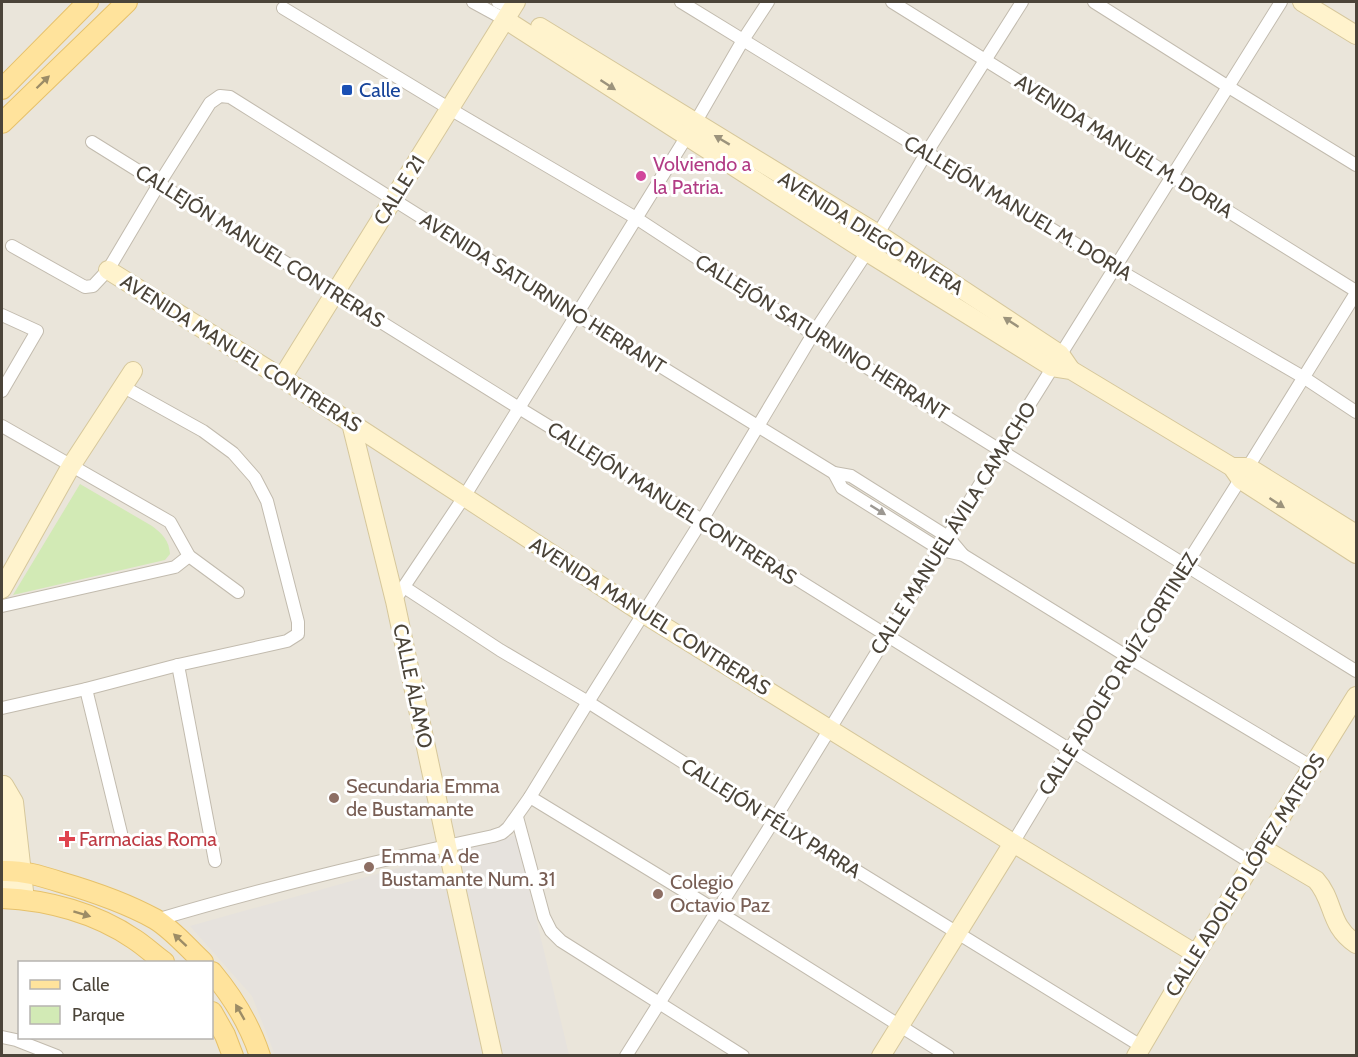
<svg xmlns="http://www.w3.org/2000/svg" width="1358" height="1057" font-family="Cabin,sans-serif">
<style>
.residential{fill:#eae5da;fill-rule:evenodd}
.industrial{fill:#e6e2dd}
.green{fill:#d2eab5}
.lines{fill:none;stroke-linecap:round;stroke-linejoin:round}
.street-casing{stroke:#c2bbae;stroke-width:14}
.secondary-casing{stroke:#d6c79b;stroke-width:20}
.primary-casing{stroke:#e6c16a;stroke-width:22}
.street{stroke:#fff;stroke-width:12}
.secondary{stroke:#fff3cd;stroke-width:18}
.primary{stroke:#ffe39c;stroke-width:20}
.oneway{fill:#9c8c66}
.oneway2{fill:#9c937c}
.oneway3{fill:#9c9892}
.transit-dot{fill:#1a4fb4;stroke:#fff;stroke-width:2}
.hotel-dot{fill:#d1479c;stroke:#fff;stroke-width:2}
.education-dot{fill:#8d6e63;stroke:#fff;stroke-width:2}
.health-dot{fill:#e0444e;stroke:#fff;stroke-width:2}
.labels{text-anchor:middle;stroke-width:6;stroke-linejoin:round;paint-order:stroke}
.transit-label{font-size:20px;fill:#164399;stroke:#fff;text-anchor:start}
.street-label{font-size:20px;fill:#4b4439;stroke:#fff}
.hotel-label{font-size:20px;fill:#b23c85;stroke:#fff;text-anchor:start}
.education-label{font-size:20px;fill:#785e54;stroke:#fff;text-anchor:start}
.health-label{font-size:20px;fill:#be3a42;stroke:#fff;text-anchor:start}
</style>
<rect width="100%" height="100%" fill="#f6f3ec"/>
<path class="residential" d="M2 2H1356V1055L2 1056ZM20 962H212V1038H20Z"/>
<path class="industrial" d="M516 835 569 1055H275L252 996 190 926Z"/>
<path class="green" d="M80 484 152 526C163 534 169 541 170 554L165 560 13 595Z"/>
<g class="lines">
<defs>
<g id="street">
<path d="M473 2 506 20"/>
<path d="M498 2 512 9"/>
<path d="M681 2 1115 268 1303 377 1356 412"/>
<path d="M892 2 1356 291"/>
<path d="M1094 2 1227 86 1356 165"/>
<path d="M283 8 450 109 636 218 813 334 1356 671"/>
<path d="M92 142 519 408 702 520 1253 864"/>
<path d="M12 246 85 287 93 286 108 270 159 184 210 103 220 96 230 97 577 315 834 473 851 476 948 537 963 555"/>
<path d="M2 315 37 331 2 391"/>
<path d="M2 426 170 522 189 556 238 592"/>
<path d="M834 473 842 488 941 550 963 555 1128 657 1312 767"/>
<path d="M404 587 500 650 588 702 774 820 1141 1046"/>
<path d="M399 594 464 497 695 123 743 40 768 2"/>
<path d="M2 606 175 567 189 556"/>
<path d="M178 665 215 861"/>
<path d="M86 689 121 833"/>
<path d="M2 708 86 689 178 665 287 641 298 634V622L267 501 255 478 233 453 203 431 122 386"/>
<path d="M530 797 717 911 948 1056"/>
<path d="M517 817 544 917 551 931 561 941 743 1056"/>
<path d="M1013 843 1069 750 1248 467 1356 293"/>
<path d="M156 920C267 887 380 860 493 836L502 833 508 828 530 797 588 702 702 520 813 334 867 252 927 152 1022 2"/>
<path d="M2 1037 16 1040 57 1056"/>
<path d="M626 1056 774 820 1001 450 1281 2"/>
</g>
<g id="secondary">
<path d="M1302 2 1356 35"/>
<path d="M506 20 867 252 1052 367 1071 370 1232 467 1241 480 1356 554"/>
<path d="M540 27 878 234 1060 354 1071 370"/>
<path d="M108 270 282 378 644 614 1013 843 1196 954"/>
<path d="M282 378 516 2"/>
<path d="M351 423 395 601 447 846 493 1056"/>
<path d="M1232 467H1248L1356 534"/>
<path d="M2 589 71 466 133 371"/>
<path d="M4 785 14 802 25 900"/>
<path d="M2 805 12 899"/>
<path d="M1262 848 1316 880C1335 901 1328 925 1356 944"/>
<path d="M881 1056 1013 843"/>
<path d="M1136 1056 1196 954 1356 696"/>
</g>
<g id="primary">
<path d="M2 89 88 2"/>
<path d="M2 123 127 2"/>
<path d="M2 871C22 870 41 876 60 882 91 891 126 903 155 919 173 930 188 948 203 962"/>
<path d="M2 898C48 900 96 913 134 939 145 946 154 955 164 962"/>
<path d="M212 972C232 996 250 1025 260 1056"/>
<path d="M212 1012 225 1035 233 1056"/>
</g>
</defs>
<use href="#street" class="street-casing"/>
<use href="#secondary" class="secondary-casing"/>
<use href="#primary" class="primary-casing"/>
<use href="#street" class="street"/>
<use href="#secondary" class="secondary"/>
<use href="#primary" class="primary"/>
</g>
<defs><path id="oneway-solid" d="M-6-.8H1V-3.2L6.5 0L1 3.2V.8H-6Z" transform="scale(1.5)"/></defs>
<g class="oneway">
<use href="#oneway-solid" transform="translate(43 82) rotate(-44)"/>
<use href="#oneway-solid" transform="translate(82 914) rotate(17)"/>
<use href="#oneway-solid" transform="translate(180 940) rotate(-137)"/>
<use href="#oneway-solid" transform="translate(240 1012) rotate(-120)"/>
</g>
<g class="oneway2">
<use href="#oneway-solid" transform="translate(608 85) rotate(33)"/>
<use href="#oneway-solid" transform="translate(722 140) rotate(-149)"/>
<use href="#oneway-solid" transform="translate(1011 322) rotate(-147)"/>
<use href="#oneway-solid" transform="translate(1277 503) rotate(33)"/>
</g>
<use class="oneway3" href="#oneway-solid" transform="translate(878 510) rotate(32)"/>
<rect class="transit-dot" x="341" y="84" width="12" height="12" rx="3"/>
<circle class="hotel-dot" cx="641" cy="176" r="6"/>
<g class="education-dot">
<circle cx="334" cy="798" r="6"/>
<circle cx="369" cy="867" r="6"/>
<circle cx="658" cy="894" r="6"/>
</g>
<path class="health-dot" d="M64 830h6v6h6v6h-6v6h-6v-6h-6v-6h6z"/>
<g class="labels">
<g class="transit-label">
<text x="359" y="97">Calle</text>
</g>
<g class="street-label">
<text transform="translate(1124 146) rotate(32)" y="7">AVENIDA MANUEL M. DORIA</text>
<text transform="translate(399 190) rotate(-58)" y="7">CALLE 21</text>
<text transform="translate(1018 208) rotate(31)" y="7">CALLEJÓN MANUEL M. DORIA</text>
<text transform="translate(871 233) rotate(32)" y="7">AVENIDA DIEGO RIVERA</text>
<text transform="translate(260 246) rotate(32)" y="7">CALLEJÓN MANUEL CONTRERAS</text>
<text transform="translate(543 293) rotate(32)" y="7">AVENIDA SATURNINO HERRANT</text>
<text transform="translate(822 337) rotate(32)" y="7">CALLEJÓN SATURNINO HERRANT</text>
<text transform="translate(241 353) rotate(32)" y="7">AVENIDA MANUEL CONTRERAS</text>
<text transform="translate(672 503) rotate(32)" y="7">CALLEJÓN MANUEL CONTRERAS</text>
<text transform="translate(953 528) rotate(-58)" y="7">CALLE MANUEL ÁVILA CAMACHO</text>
<text transform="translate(650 616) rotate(32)" y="7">AVENIDA MANUEL CONTRERAS</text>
<text transform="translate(1118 674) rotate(-58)" y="7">CALLE ADOLFO RUÍZ CORTINEZ</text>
<text transform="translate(413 686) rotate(78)" y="7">CALLE ÁLAMO</text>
<text transform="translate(771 818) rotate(32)" y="7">CALLEJÓN FÉLIX PARRA</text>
<text transform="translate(1245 875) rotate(-58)" y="7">CALLE ADOLFO LÓPEZ MATEOS</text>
</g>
<g class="hotel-label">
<text x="653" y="171">Volviendo a<tspan x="653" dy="23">la Patria.</tspan></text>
</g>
<g class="education-label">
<text x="346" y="793">Secundaria Emma<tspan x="346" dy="23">de Bustamante</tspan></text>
<text x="381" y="863">Emma A de<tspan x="381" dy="23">Bustamante Num. 31</tspan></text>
<text x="670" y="889">Colegio<tspan x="670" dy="23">Octavio Paz</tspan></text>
</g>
<g class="health-label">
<text x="79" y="846">Farmacias Roma</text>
</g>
</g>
<rect width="1358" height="1057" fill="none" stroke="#4b4439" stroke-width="6"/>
<rect x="18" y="961" width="195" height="78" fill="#ffffff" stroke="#b7b4b0" stroke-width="1.5"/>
<rect x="30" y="980" width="30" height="9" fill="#ffe39c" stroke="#b7b4b0" stroke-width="1.5"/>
<text x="72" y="991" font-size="18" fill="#4b4439">Calle</text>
<rect x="30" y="1006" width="30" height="18" fill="#d2eab5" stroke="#b7b4b0" stroke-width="1.5"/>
<text x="72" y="1021" font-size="18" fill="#4b4439">Parque</text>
</svg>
